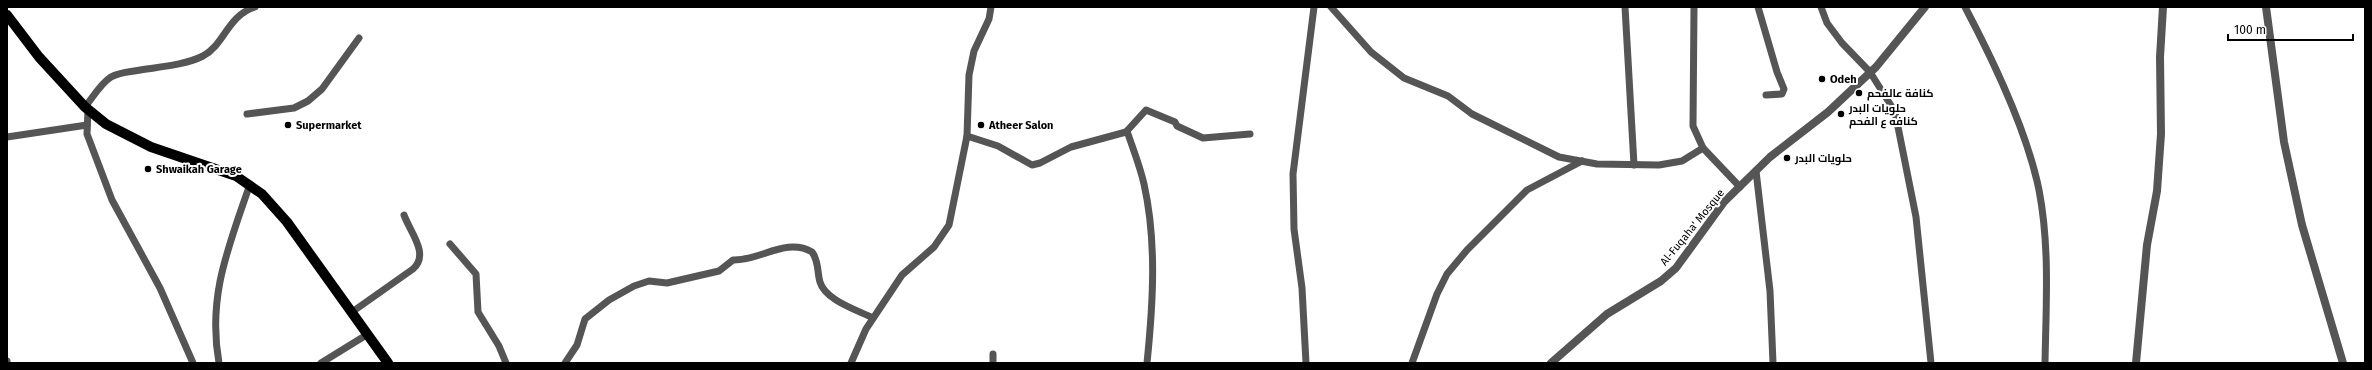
<svg xmlns="http://www.w3.org/2000/svg" width="2372" height="370" font-family="'Fira Sans',Cairo,sans-serif">
<style>
.lines{fill:none;stroke-linecap:round;stroke-linejoin:round}
.minor{stroke:#555;stroke-width:7}
.tertiary{stroke:#555;stroke-width:8}
.primary{stroke:#000;stroke-width:10}
.poi-dot{fill:#000;stroke:#fff;stroke-width:1.5}
.labels{text-anchor:middle;stroke-width:4;stroke-linejoin:round;paint-order:stroke}
.poi-label{font-size:11px;font-weight:bold;fill:#000;stroke:#fff;text-anchor:start}
.street-label{font-size:11px;fill:#000;stroke:#fff}
</style>
<rect width="100%" height="100%" fill="#fff"/>
<g class="lines">
<g class="minor">
<path d="M1331 7 1371 52 1404 78 1448 96 1472 114 1559 157 1597 164 1659 165 1682 161 1703 148"/>
<path d="M1625 7 1634 165"/>
<path d="M1694 7 1693 126 1703 148 1740 187"/>
<path d="M1758 7 1777 72 1784 89 1782 94 1766 95"/>
<path d="M1821 7 1827 23 1842 43 1870 72 1895 112 1916 217 1931 363"/>
<path d="M1965 7C1993 60 2027 131 2039 190 2050 247 2046 306 2045 363"/>
<path d="M85 107C93 97 101 83 111 77 118 73 127 72 134 71 156 67 183 66 203 56 225 44 227 16 255 7"/>
<path d="M88 110 87 134 112 200 160 288 193 363"/>
<path d="M247 114 294 108 308 101 322 89 359 38"/>
<path d="M1127 131C1133 149 1140 166 1144 184 1157 242 1153 304 1147 363"/>
<path d="M967 136 998 146 1032 165 1040 163 1071 147 1126 132 1146 110 1175 122 1177 126 1203 138 1250 134"/>
<path d="M7 137 87 125"/>
<path d="M1756 171 1770 291 1773 363"/>
<path d="M450 244 476 274 478 312 499 346 506 363"/>
<path d="M352 312 413 269C430 254 410 232 404 215"/>
<path d="M993 354V363"/>
<path d="M7 361V363"/>
<path d="M219 363C207 296 229 246 250 184"/>
<path d="M321 363 368 334"/>
<path d="M565 363 577 345 585 319 609 300 634 286 649 281 667 283 719 271 733 260C760 261 786 237 812 252 819 261 817 272 820 282 825 300 857 310 873 318"/>
<path d="M851 363 866 329 902 275 934 247 949 225 967 136 969 75 974 51 989 19 991 7"/>
<path d="M1306 363 1302 288 1294 229 1293 174 1314 7"/>
<path d="M1412 363 1437 294 1447 274 1467 250 1527 190 1582 161"/>
</g>
<g class="tertiary">
<path d="M2266 7 2284 142 2302 225 2343 363"/>
<path d="M1551 363 1607 314 1661 281 1676 268 1724 202 1770 157 1828 112 1876 67 1925 7"/>
<path d="M2136 363 2147 245 2157 191 2161 134 2160 57 2163 7"/>
</g>
<path class="primary" d="M7 15 39 57 85 107 106 124 151 147 236 176 262 194 287 222 388 363"/>
</g>
<g class="poi-dot">
<circle cx="1822" cy="79" r="4"/>
<circle cx="1859" cy="93" r="4"/>
<circle cx="1841" cy="114" r="4"/>
<circle cx="288" cy="125" r="4"/>
<circle cx="981" cy="125" r="4"/>
<circle cx="1787" cy="158" r="4"/>
<circle cx="148" cy="169" r="4"/>
</g>
<g class="labels">
<g class="poi-label">
<text x="1830" y="83">Odeh</text>
<text x="1867" y="97">كنافة عالفحم</text>
<text x="1849" y="112">حلويات البدر<tspan x="1849" dy="13">كنافه ع الفحم</tspan></text>
<text x="296" y="129">Supermarket</text>
<text x="989" y="129">Atheer Salon</text>
<text x="1795" y="162">حلويات البدر</text>
<text x="156" y="173">Shwaikah Garage</text>
</g>
<g class="street-label">
<text transform="translate(1692 227) rotate(-51)" y="4">Al-Fuqaha' Mosque</text>
</g>
</g>
<rect width="2372" height="370" fill="none" stroke="#000000" stroke-width="16"/>
<path d="M2228 34v6h125v-6" fill="none" stroke="#000000" stroke-width="2"/>
<text x="2234" y="34" font-size="12" fill="#000000" stroke="#ffffff" stroke-width="3" paint-order="stroke">100 m</text>
</svg>
